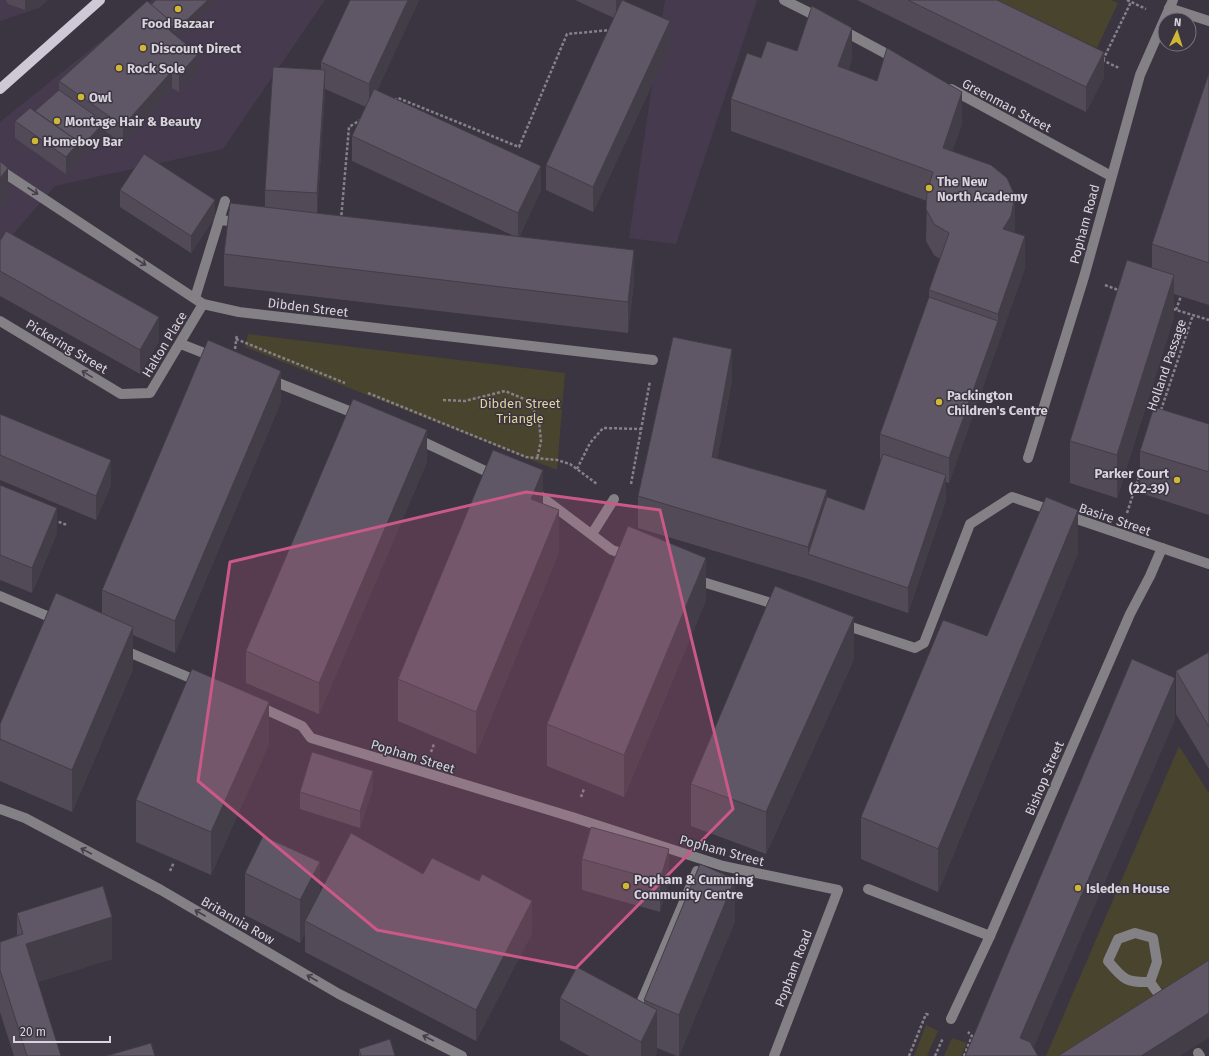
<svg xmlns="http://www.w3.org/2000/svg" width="1209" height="1056" font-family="'Fira Sans',sans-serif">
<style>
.built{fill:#463b4e}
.green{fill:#48442e}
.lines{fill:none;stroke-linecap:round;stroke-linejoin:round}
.path{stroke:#86808b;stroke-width:2.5;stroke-dasharray:3 2;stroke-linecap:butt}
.minor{stroke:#838086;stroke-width:10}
.major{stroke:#cfc8d6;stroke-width:10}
.wall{fill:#524b57;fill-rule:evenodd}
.shaded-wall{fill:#423d47}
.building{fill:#5f5765;stroke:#423d47}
.oneway{stroke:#463f4b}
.marked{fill:#ca5988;fill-opacity:0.2;stroke:#ca5988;stroke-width:3;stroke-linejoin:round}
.poi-dot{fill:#d1b736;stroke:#3b3441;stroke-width:1.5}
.labels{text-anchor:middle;stroke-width:3;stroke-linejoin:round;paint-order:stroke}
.poi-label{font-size:13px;font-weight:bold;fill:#d8d3dc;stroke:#3b3441;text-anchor:start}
.street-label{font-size:13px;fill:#d8d3dc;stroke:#3b3441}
.park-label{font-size:13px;fill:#e0d49a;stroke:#3b3441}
</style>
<rect width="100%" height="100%" fill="#3b3441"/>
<g class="built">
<path d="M0 0H48L39 8 0 21Z"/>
<path d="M152 0H325L223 149 55 186 0 249V122Z"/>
<path d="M665 0H757L676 244 629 238Z"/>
</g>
<g class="green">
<path d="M997 0H1111L1118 3 1097 48Z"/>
<path d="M248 334 565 373 557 470 245 347Z"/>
<path d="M1179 746 1209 793V970L1075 1056H1046Z"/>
<path d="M926 1025 938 1031 927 1056H914Z"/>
<path d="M952 1038 967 1043 961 1056H944Z"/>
</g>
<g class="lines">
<g class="path">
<path d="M1127 0 1146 9"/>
<path d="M1102 60 1119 68"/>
<path d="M1103 60 1131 2"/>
<path d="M394 100 398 98 519 147 567 34 611 30"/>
<path d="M341 220 349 127 362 119"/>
<path d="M1105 285 1121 291"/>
<path d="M1173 309 1209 320"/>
<path d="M1176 310 1181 296"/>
<path d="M236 339 345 383"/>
<path d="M235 349 237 334"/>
<path d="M368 393 526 457 557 460 570 464 597 484"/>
<path d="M443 400 465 401 505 391 529 401 539 421 541 441 537 459"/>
<path d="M1161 410 1193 315"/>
<path d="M577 469 590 443 603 428 641 429"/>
<path d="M631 484 650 381"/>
<path d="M1127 513 1141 470"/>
<path d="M54 520 67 525"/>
<path d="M431 752 434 744"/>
<path d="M581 797 584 789"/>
<path d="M170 871 174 862"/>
<path d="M909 1056 926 1014 930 1015"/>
<path d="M935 1056 943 1038"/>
<path d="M964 1056 972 1036 968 1032"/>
</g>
<g class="minor">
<path d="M784 0 820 18"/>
<path d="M1169 8 1209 21"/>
<path d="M842 30 896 59"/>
<path d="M951 89 1111 176"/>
<path d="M0 170 203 304 239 312 653 360"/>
<path d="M219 220 240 222"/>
<path d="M195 298 225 201"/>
<path d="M0 321 121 394 150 393 203 304"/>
<path d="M181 344 214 357"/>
<path d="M268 379 359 415"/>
<path d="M415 438 496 476"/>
<path d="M1028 458 1084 277 1140 75 1173 0"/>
<path d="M531 492 539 495 612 550 629 556"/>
<path d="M592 534 614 499"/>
<path d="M693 579 781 606"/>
<path d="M0 596 59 621"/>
<path d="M842 624 915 648 924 643 970 524 1012 497 1209 564"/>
<path d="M121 649 200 682"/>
<path d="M258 706 302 726 311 738 572 817 723 866 838 890 774 1056"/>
<path d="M0 809 25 818 161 890 339 994 462 1056"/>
<path d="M868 889 990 936"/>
<path d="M1150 982C1126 983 1123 979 1108 961L1118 939 1135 933 1153 938 1157 962 1150 982 1165 1003"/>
<path d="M638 1010 697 871"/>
<path d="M951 1019 990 936 1130 614 1150 576 1162 548"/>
<path d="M1198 1053 1200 1056"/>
</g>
<path class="major" d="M0 89 100 0"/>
</g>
<g class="wall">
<path d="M6 0H45L41 4 25 10 8 4Z"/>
<path d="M350 0H419L377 90 541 190 519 237 634 282 628 333 224 286V254L265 207V190L321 70V62ZM325 89 366 107 352 136V161L516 237 317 214Z"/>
<path d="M575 0H625V1L670 46 593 212 546 190V165L614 18Z"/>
<path d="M857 0H997L1104 77 1086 112Z"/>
<path d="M178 37 198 71 179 92 172 88 123 144 104 130 66 174 15 138V121L35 111 59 90V81Z"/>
<path d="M797 51 852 60 848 70 962 124 952 151 1015 227 1014 232 1025 268 949 483 946 482V500L908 613 808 579 638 528V496L732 381 717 459 864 510 882 459H880V434L929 297V290L940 259 934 255 926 241 927 201 731 131V99Z"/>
<path d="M1209 73V305L1174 294V317L1117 498 1070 483V441L1152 268V244Z"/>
<path d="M120 190 215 217 191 253 120 207Z"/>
<path d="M0 241 159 341 140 374 0 296Z"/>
<path d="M281 402 175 653 133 635V669L72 812 0 781V724L102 614V590Z"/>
<path d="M0 414 111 485 96 520 0 480Z"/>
<path d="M1209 424V515L1140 493V451Z"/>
<path d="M427 462 319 714 246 683V651Z"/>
<path d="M0 485 57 533 32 593 0 580Z"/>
<path d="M543 504 559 552 476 754 398 721V679Z"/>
<path d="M1078 553 938 892 861 859V817L987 636Z"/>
<path d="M706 600 624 797 547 766V724Z"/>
<path d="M1209 652V769L1176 714V671Z"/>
<path d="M854 659 766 854 691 826V784Z"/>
<path d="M269 744 211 875 136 842V800Z"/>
<path d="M373 788 360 828 300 809V792Z"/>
<path d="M582 859 669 881 660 912 582 890Z"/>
<path d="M245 873 320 892 423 874 532 933 476 1041 305 952V933L300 943 245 915Z"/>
<path d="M17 913 112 959 38 982 61 1056H14L0 1012V942L17 937Z"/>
<path d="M735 921 679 1056H677L657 1048V1053L655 1056H589L560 1040V998L644 1003V1000Z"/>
<path d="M359 1049 395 1056H359Z"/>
</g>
<g class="shaded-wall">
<path d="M25 0H45L41 4 25 10Z"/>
<path d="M208 0H217L174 41 169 30 174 24Z"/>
<path d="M408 0H419L369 109V84Z"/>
<path d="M616 0H625L616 19Z"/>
<path d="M670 21V46L593 212V187Z"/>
<path d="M852 28V60L838 98V66Z"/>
<path d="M1104 52V77L1086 112V87Z"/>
<path d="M198 54V71L179 92V75Z"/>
<path d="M325 70V95L317 218V193Z"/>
<path d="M172 71V88L123 144V126Z"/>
<path d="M962 92V124L943 179V148Z"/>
<path d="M104 122V130L66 174V157L79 142Z"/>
<path d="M541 166V190L518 238V213Z"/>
<path d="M8 168V199L0 209V178Z"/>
<path d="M1015 196V227L1011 247 1003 229Z"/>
<path d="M215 200V217L191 253V236Z"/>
<path d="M1025 236V268L949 483V458L998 321V314Z"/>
<path d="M634 250V282L628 333V302Z"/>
<path d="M1174 275V317L1117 498V455Z"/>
<path d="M159 317V341L140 374V350Z"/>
<path d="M732 349V381L712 489V457Z"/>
<path d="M281 371V402L175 653V621Z"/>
<path d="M427 430V462L319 714V683Z"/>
<path d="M111 460V485L96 520V496Z"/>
<path d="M543 470V513L531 499Z"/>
<path d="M946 475V500L908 613V588Z"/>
<path d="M827 490V522L808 554V547Z"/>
<path d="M57 508V533L32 593V568Z"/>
<path d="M559 510V552L476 754V712Z"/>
<path d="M1078 510V553L938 892V849Z"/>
<path d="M706 558V600L624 797V755Z"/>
<path d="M854 617V659L766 854V812Z"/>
<path d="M133 627V669L72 812V770Z"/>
<path d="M1175 678V720L1030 1056 1020 1038Z"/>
<path d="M269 702V744L211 875V832Z"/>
<path d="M373 771V788L360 828V811Z"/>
<path d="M669 849V881L660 912V881Z"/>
<path d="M320 862V905L305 921V933L300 943V900Z"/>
<path d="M735 879V921L679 1056V1015Z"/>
<path d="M532 901V933L476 1041V1010Z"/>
<path d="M112 917V959L26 986V944Z"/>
<path d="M657 1010V1053L655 1056H641V1042Z"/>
<path d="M1209 1013V1038L1180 1056H1141Z"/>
</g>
<g class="building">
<path d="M156 0H208L174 32V24L151 5Z"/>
<path d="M350 0H408L369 84 321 62Z"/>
<path d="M622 0 670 21 593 187 546 165Z"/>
<path d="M908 0H997L1104 52 1086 87Z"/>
<path d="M147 1 174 24 169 30 198 54 179 75 172 71 123 126 59 81Z"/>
<path d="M812 6 852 28 838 66 877 81 887 48 962 92 943 148 991 165 1007 178 1015 196 1011 216 1003 229 1025 236 998 314 929 290 949 233 934 224 926 209 927 192 933 172 731 99 747 53 761 58 767 41 797 51Z"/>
<path d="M273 67 325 70 317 193 265 190Z"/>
<path d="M1209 73V263L1152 244Z"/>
<path d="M374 89 541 166 518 213 352 136Z"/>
<path d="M59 90 104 122 79 150V142L35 111Z"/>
<path d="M30 108 79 142 66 157 15 121Z"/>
<path d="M144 154 215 200 191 236 120 190Z"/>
<path d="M0 161 8 168 0 178Z"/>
<path d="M230 203 634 250 628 302 224 254Z"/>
<path d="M6 231 159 317 140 350 0 271V241Z"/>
<path d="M1127 260 1174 275 1117 455 1070 441Z"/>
<path d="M929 297 998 321 949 458 880 434Z"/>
<path d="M673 337 732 349 712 457 827 490 808 547 638 496Z"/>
<path d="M208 340 281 371 175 621 102 590Z"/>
<path d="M353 399 427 430 319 683 246 651Z"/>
<path d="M1154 407 1209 424V472L1140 451Z"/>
<path d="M0 414 111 460 96 496 0 455Z"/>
<path d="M493 450 543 470 531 499 559 510 476 712 398 679Z"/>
<path d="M883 454 946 475 908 588 808 554 827 497 864 510Z"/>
<path d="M0 485 57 508 32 568 0 555Z"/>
<path d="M1046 497 1078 510 938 849 861 817 943 620 987 636Z"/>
<path d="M628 526 706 558 624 755 547 724Z"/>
<path d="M775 586 854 617 766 812 691 784Z"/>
<path d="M56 593 133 627 72 770 0 739V724Z"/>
<path d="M1209 652V727L1176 671Z"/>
<path d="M1132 659 1175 678 1020 1038 1030 1042 1038 1056H965Z"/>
<path d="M192 669 269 702 211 832 136 800Z"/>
<path d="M312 752 373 771 360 811 300 792Z"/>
<path d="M591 827 669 849 660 881 582 859Z"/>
<path d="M351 833 423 874 432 858 479 881 482 874 532 901 476 1010 305 921Z"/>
<path d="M263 836 320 862 300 900 245 873Z"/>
<path d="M700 864 735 879 679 1015 644 1000Z"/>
<path d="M103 886 112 917 26 944 61 1056H27L0 970V942L23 934 17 913Z"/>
<path d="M1209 960V1013L1141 1056H1058Z"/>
<path d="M577 967 657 1010 641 1042 560 998Z"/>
<path d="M390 1039 395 1056H361L359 1049Z"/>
<path d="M151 1043 155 1056H106Z"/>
</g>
<defs><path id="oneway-shaft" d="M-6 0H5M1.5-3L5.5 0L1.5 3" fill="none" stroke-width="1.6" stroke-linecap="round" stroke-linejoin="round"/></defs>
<g class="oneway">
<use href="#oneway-shaft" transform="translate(33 191) rotate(33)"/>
<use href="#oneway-shaft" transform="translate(141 262) rotate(33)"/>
<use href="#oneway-shaft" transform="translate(87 374) rotate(-149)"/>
<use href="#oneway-shaft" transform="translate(86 851) rotate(-152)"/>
<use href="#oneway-shaft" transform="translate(200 913) rotate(-150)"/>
<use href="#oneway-shaft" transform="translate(312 978) rotate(-150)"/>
<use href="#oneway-shaft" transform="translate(428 1038) rotate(-153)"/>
</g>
<path class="marked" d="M526 492 660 510 733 809 576 968 377 930 198 781 230 562Z"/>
<g class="poi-dot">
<circle cx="178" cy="9" r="4"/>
<circle cx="143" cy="48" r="4"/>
<circle cx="119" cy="68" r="4"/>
<circle cx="81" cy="97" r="4"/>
<circle cx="57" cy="121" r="4"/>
<circle cx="35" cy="141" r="4"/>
<circle cx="929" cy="188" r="4"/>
<circle cx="939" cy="402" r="4"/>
<circle cx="1177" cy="480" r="4"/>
<circle cx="626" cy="886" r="4"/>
<circle cx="1078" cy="888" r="4"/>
</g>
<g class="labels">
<g class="poi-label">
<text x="178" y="28" text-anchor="middle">Food Bazaar</text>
<text x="151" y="53">Discount Direct</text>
<text x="127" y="73">Rock Sole</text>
<text x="89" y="102">Owl</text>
<text x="65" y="126">Montage Hair &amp; Beauty</text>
<text x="43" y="146">Homeboy Bar</text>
<text x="937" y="186">The New<tspan x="937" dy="15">North Academy</tspan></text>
<text x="947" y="400">Packington<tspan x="947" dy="15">Children's Centre</tspan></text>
<text x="1169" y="478" text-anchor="end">Parker Court<tspan x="1169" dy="15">(22-39)</tspan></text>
<text x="634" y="884">Popham &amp; Cumming<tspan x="634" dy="15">Community Centre</tspan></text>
<text x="1086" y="893">Isleden House</text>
</g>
<g class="street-label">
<text transform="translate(1007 105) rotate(28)" y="5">Greenman Street</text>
<text transform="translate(1084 224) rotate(-75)" y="5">Popham Road</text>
<text transform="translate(308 307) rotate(7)" y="5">Dibden Street</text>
<text transform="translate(164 344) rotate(-59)" y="5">Halton Place</text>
<text transform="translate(67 346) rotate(31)" y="5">Pickering Street</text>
<text transform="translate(1166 365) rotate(-71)" y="5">Holland Passage</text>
<text transform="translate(1115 519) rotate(19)" y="5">Basire Street</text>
<text transform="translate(413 756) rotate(17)" y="5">Popham Street</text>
<text transform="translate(1044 778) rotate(-67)" y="5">Bishop Street</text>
<text transform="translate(722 850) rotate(15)" y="5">Popham Street</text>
<text transform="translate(238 920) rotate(30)" y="5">Britannia Row</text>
<text transform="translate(793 968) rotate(-69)" y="5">Popham Road</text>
</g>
<g class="park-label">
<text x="520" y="408">Dibden Street<tspan x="520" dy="15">Triangle</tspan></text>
</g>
</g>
<g transform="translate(1177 32) rotate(4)"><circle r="19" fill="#3b3441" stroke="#7a747f"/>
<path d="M0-3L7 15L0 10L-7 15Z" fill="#d1b736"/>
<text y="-6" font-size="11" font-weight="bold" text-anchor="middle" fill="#d8d3dc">N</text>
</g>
<path d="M14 1036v6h96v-6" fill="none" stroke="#d8d3dc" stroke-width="2"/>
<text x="20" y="1036" font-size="12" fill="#d8d3dc" stroke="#3b3441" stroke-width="3" paint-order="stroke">20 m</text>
</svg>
